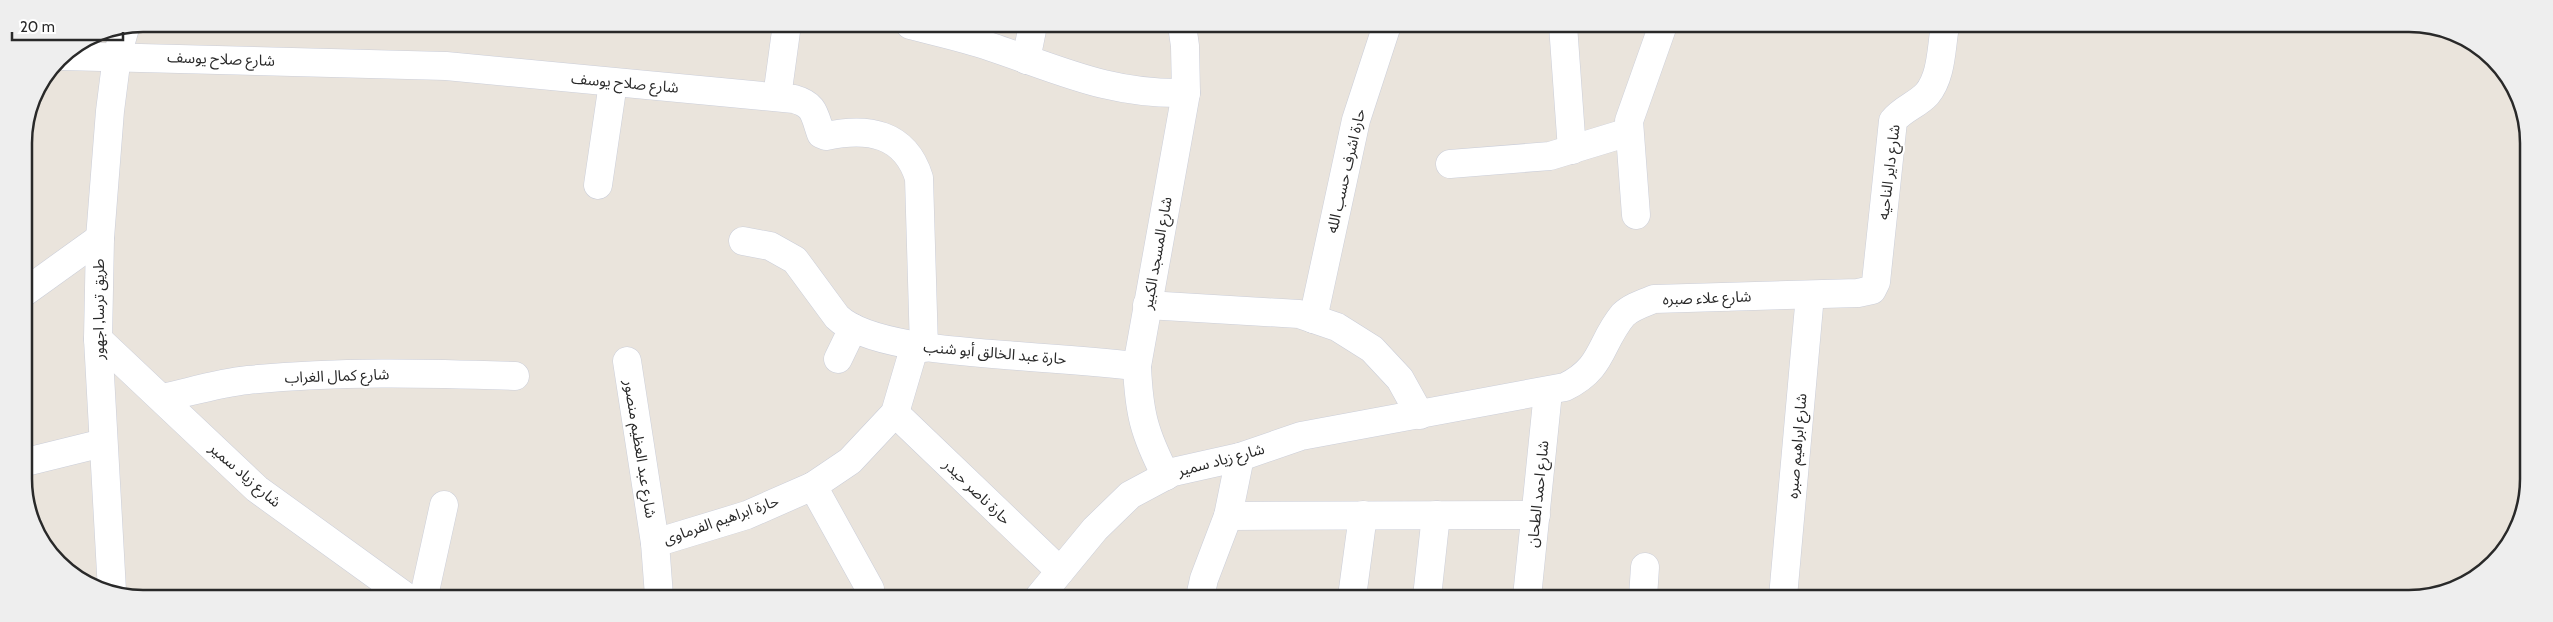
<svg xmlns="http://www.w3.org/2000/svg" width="2553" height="622" font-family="Cabin,'Noto Sans Arabic',sans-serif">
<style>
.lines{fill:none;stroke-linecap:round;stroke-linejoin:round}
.minor-casing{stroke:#cbced9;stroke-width:29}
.minor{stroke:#fff;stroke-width:28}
.labels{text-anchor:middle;stroke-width:4.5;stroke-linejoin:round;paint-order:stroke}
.street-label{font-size:15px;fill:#292929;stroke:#fff}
.rim{fill:none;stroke:#292929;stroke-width:2.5}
</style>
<rect width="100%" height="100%" fill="#eae4dc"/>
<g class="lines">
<defs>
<g id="minor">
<path d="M910 25C937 32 965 38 991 47 1060 70 1110 95 1186 93"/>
<path d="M1563 25 1572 150"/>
<path d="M63 56 446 66 794 99C815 105 814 114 821 134L826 136C868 127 905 133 919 178L924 348"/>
<path d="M1026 60 1033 25"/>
<path d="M777 97 787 24"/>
<path d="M1450 164 1550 156 1629 132"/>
<path d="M598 185 613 83"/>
<path d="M1636 215 1629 121 1663 25"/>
<path d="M743 241 770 246 795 260 837 317C869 348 974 352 1018 356 1058 359 1097 362 1137 366"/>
<path d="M25 292 100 238"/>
<path d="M1147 305 1299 314 1337 327 1372 349 1400 379 1420 415"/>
<path d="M1313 319 1356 120 1387 25"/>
<path d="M98 339 257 489 405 596"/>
<path d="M838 359 853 328"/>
<path d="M627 361 655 543 659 596"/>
<path d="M162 398C190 392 219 383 248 380 336 371 426 373 515 376"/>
<path d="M895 413 1060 571"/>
<path d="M26 462 103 443"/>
<path d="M1166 476C1144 433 1139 413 1137 366L1186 93 1185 46 1182 25"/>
<path d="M813 486 870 589"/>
<path d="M1228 516 1536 515"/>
<path d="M655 543 747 515 813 486 850 461 895 413 915 345"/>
<path d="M112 591 98 339 100 238 110 111 117 56 125 28"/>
<path d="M424 596 444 505"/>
<path d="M1039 597 1095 529 1130 495 1173 472 1240 457 1301 436 1565 387C1604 368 1599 344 1623 315 1631 307 1644 303 1654 299L1858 293 1872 290 1876 282 1893 121C1902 109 1917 105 1927 94 1942 76 1941 48 1945 26"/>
<path d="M1200 597 1204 579 1228 516 1240 457"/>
<path d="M1352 597 1363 515"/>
<path d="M1427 597 1436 515"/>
<path d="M1527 597 1548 392"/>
<path d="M1643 597 1645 567"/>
<path d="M1783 597 1810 295"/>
</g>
</defs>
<use href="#minor" class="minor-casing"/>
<use href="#minor" class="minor"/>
</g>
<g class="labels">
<g class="street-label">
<text transform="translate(221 59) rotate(2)" y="5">شارع صلاح يوسف</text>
<text transform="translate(625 83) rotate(5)" y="5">شارع صلاح يوسف</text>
<text transform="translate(1346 171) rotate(-77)" y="5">حارة اشرف حسب الله</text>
<text transform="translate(1889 172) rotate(-83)" y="5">شارع داير الناحيه</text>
<text transform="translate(1157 253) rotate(-80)" y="5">شارع المسجد الكبير</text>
<text transform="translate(1707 298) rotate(-2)" y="5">شارع علاء صبره</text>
<text transform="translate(99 309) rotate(-90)" y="5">طريق ترسا, اجهور</text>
<text transform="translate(995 353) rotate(5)" y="5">حارة عبد الخالق أبو شنب</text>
<text transform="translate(337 376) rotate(-2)" y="5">شارع كمال الغراب</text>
<text transform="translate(1797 446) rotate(-85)" y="5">شارع ابراهيم صبره</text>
<text transform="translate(640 449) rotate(81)" y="5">شارع عبد العظيم منصور</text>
<text transform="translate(1221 460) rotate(-15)" y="5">شارع زياد سمير</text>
<text transform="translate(245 475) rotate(41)" y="5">شارع زياد سمير</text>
<text transform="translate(977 492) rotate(44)" y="5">حارة ناصر حيدر</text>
<text transform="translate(1538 494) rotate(-84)" y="5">شارع احمد الطحان</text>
<text transform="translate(721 520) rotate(-19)" y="5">حارة ابراهيم الفرماوى</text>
</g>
</g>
<path d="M0 0H2553V622H0ZM143 32H2409A111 111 0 0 1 2520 143V479A111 111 0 0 1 2409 590H143A111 111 0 0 1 32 479V143A111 111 0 0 1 143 32Z" fill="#eee" fill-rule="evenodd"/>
<path class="rim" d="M143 32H2409A111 111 0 0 1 2520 143V479A111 111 0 0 1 2409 590H143A111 111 0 0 1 32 479V143A111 111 0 0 1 143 32Z"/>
<path d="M12 32v8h111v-8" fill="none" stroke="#292929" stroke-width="2.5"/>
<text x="20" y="32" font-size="15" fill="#292929" stroke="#ffffff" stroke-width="4" paint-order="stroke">20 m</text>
</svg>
